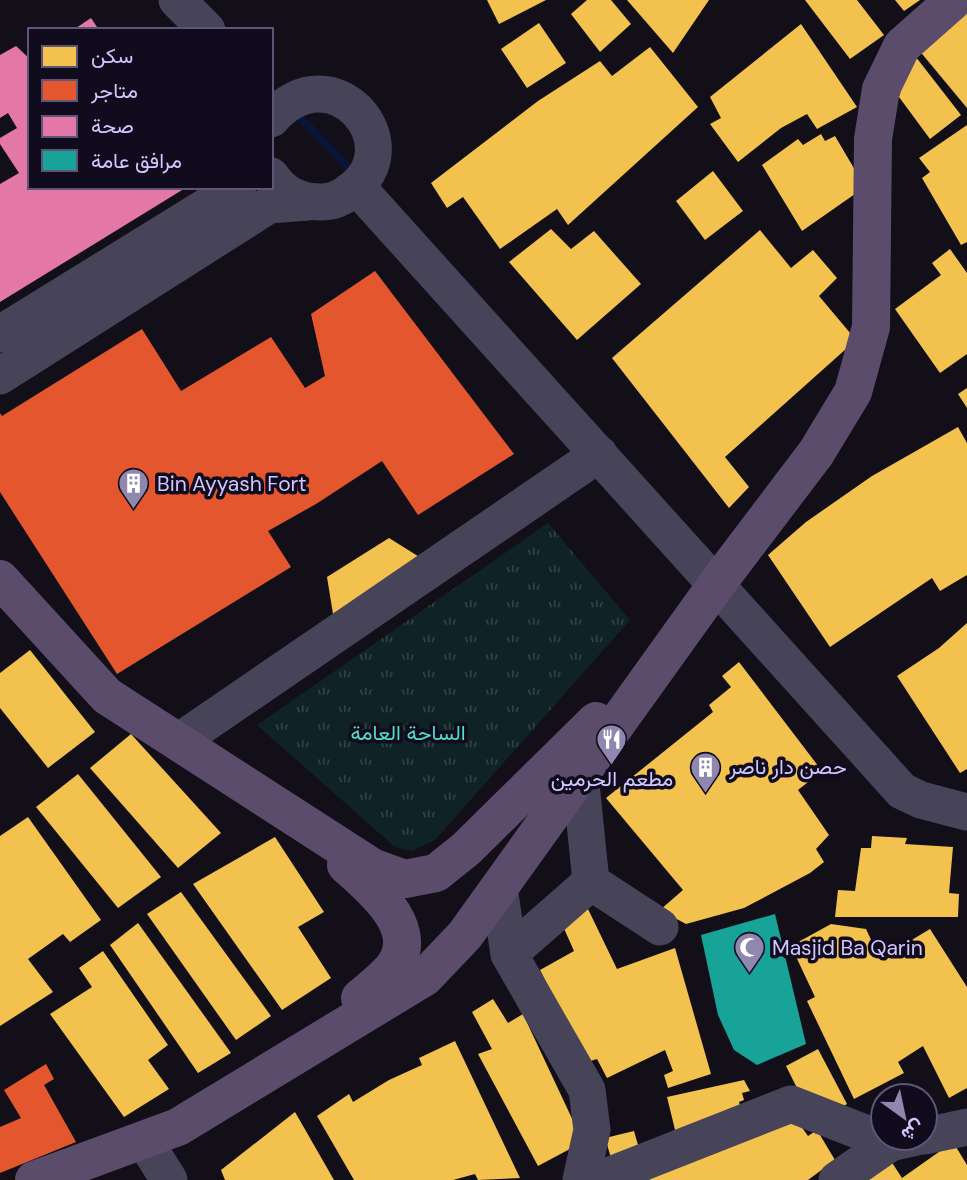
<svg xmlns="http://www.w3.org/2000/svg" width="967" height="1180" font-family="'DM Sans',Vazirmatn,sans-serif">
<style>
.grass{fill:url(#grass-tufts)}
.homes{fill:#f2c14e}
.shops{fill:#e4572e}
.health{fill:#e377a8}
.public{fill:#17a398}
.lines{fill:none;stroke-linecap:round;stroke-linejoin:round}
.stream{stroke:#091536;stroke-width:8}
.minor{stroke:#47445a;stroke-width:37}
.major{stroke:#5c4c6c;stroke-width:38}
.labels{text-anchor:middle;stroke-width:7;stroke-linejoin:round;paint-order:stroke}
.poi-label{font-size:21px;fill:#d2c7ff;stroke:#100b1d;text-anchor:start}
.park-label{font-size:21px;fill:#54dec8;stroke:#100b1d}
</style>
<defs>
<pattern id="grass-tufts" width="24" height="20" patternUnits="userSpaceOnUse" patternTransform="scale(1.75)"><rect width="24" height="20" fill="#0f2225"/><path d="M3 7l-1-3M5 7V3M7 7l1-3M15 17l-1-3M17 17v-4M19 17l1-3" fill="none" stroke="#314146"/></pattern>
</defs>
<rect width="100%" height="100%" fill="#120f19"/>
<path class="grass" d="M548 523 630 620 435 840 412 851 395 847 257 725Z"/>
<g class="homes">
<path d="M487 0H546L499 24Z"/>
<path d="M587 0H611L631 24 600 52 571 14Z"/>
<path d="M627 0H709L673 53Z"/>
<path d="M805 0H857L884 35 850 59Z"/>
<path d="M895 0H920L904 11Z"/>
<path d="M967 9V108L918 49Z"/>
<path d="M539 23 566 63 527 88 501 49Z"/>
<path d="M801 24 857 107 817 129 807 114 781 128 738 162 710 124 721 118 710 97Z"/>
<path d="M650 47 698 107 568 225 557 209 500 249 463 197 447 208 431 183 538 101 600 61 612 76Z"/>
<path d="M912 52 961 115 930 139 899 97Z"/>
<path d="M967 125V242L961 245 922 178 930 172 919 158Z"/>
<path d="M821 134 825 141 835 136 865 187 802 231 762 165 798 139 803 145Z"/>
<path d="M713 171 743 211 705 240 676 201Z"/>
<path d="M551 229 571 249 594 231 641 284 577 340 509 262Z"/>
<path d="M760 230 791 268 813 250 837 278 819 296 856 340 725 457 749 487 729 508 612 358Z"/>
<path d="M950 249 967 273V354L940 373 895 309 941 275 932 263Z"/>
<path d="M967 388V408L958 394Z"/>
<path d="M958 427 967 443V575L940 591 932 578 830 647 768 555 806 522 872 476Z"/>
<path d="M389 538 421 558 333 614 327 577Z"/>
<path d="M967 623V769L960 773 897 676 939 648Z"/>
<path d="M30 650 95 732 48 768 0 708V673Z"/>
<path d="M739 662 822 771 798 790 829 835 816 849 824 862 810 873 744 908 686 924 660 910 683 890 606 798 713 712 709 705 731 687 722 676Z"/>
<path d="M131 734 221 833 178 868 90 768Z"/>
<path d="M78 774 161 877 118 908 36 807Z"/>
<path d="M28 817 101 920 70 942 63 934 28 959 53 992 0 1026V836Z"/>
<path d="M872 836 907 838 905 844 953 847 949 893 959 894 958 917H835L838 890 855 891 861 848H871Z"/>
<path d="M275 837 324 912 298 927 331 978 282 1010 193 884Z"/>
<path d="M181 892 271 1016 236 1040 147 914Z"/>
<path d="M588 909 617 969 675 948 711 1074 668 1088 664 1075 673 1071 665 1050 607 1078 597 1059 587 1062 540 970 574 951 562 924Z"/>
<path d="M138 923 231 1053 198 1073 110 945Z"/>
<path d="M831 924 866 929 880 959 930 929 967 987V1088L949 1098 923 1046 898 1062 904 1073 854 1099 807 1001 815 997 791 946Z"/>
<path d="M103 951 168 1045 148 1060 169 1089 124 1117 50 1014 92 987 79 968Z"/>
<path d="M493 999 508 1023 523 1014 583 1142 538 1166 478 1054 492 1049 472 1012Z"/>
<path d="M455 1041 520 1178 478 1180 475 1174 453 1180H354L317 1116 349 1094 353 1102 389 1080 422 1065 419 1058Z"/>
<path d="M818 1049 847 1104 830 1114 806 1106 786 1066Z"/>
<path d="M744 1080 750 1091 742 1093 744 1100 739 1102 743 1116 677 1138 667 1097Z"/>
<path d="M295 1112 334 1180H225L221 1170Z"/>
<path d="M793 1115 808 1136 817 1130 835 1160 808 1180H629Z"/>
<path d="M634 1131 640 1152 612 1161 605 1138Z"/>
<path d="M953 1142 967 1165V1180H856L889 1158 902 1178Z"/>
</g>
<g class="shops">
<path d="M375 271 514 454 418 515 382 461 316 504 268 531 291 567 117 674 0 492V413L2 416 142 329 181 391 271 337 305 388 325 376 311 314Z"/>
<path d="M46 1064 54 1079 44 1085 76 1142 0 1173V1127L21 1118 4 1090Z"/>
</g>
<g class="health">
<path d="M91 18 99 30H73Z"/>
<path d="M16 46 30 59V187H187L0 302V184L19 173 0 144V138L17 128 8 113 0 118V55Z"/>
</g>
<path class="public" d="M775 914 806 1044 757 1065 734 1050 718 1015 701 935Z"/>
<g class="lines">
<path class="stream" d="M295 112 354 173"/>
<g class="minor">
<path d="M177 0 207 30"/>
<path d="M271 119C333 48 414 146 350 191 342 198 331 202 321 202 299 202 283 194 271 176"/>
<path d="M357 187 902 791 921 800 967 812"/>
<path d="M0 334 238 187"/>
<path d="M0 376 269 205 308 202"/>
<path d="M178 742 599 454"/>
<path d="M580 774 591 882 660 927"/>
<path d="M499 888 509 954 587 1090 592 1130 581 1180"/>
<path d="M509 954 591 882"/>
<path d="M925 1136 967 1127"/>
<path d="M144 1140 169 1180"/>
<path d="M598 1180 791 1104 890 1143 913 1138"/>
<path d="M837 1180 890 1143"/>
</g>
<g class="major">
<path d="M0 579 107 696 372 867 405 879 436 873 466 849 596 721"/>
<path d="M346 865C372 888 424 930 392 969 383 979 371 989 360 998"/>
<path d="M34 1180 178 1127 425 977 465 935 716 585 816 453 853 392 871 327 873 139 881 89 902 46 954 0"/>
</g>
</g>
<defs>
<symbol id="building-pin" viewBox="-11 -11 22 30"><path d="M0 17L-7.5 6A9.5 9.5 0 1 1 7.5 6Z" fill="#8f87ae" stroke="#100b1d"/><path d="M-4-6H4V6H1V3H-1V6H-4ZM-2.5-4.3h1.7v1.8h-1.7ZM.8-4.3h1.7v1.8H.8ZM-2.5-1h1.7V.8h-1.7ZM.8-1h1.7V.8H.8Z" fill="#fff"/></symbol>
<symbol id="restaurant-pin" viewBox="-11 -11 22 30"><path d="M0 17L-7.5 6A9.5 9.5 0 1 1 7.5 6Z" fill="#8f87ae" stroke="#100b1d"/><path d="M-5-6h1v4h1v-4h1v4h1v-4h1v5L-1.5 .5V6h-2V.5L-5-1ZM5-6V6H3V1.5H1.5Q1.5-4 5-6Z" fill="#fff"/></symbol>
<symbol id="mosque-pin" viewBox="-11 -11 22 30"><path d="M0 17L-7.5 6A9.5 9.5 0 1 1 7.5 6Z" fill="#8f87ae" stroke="#100b1d"/><path d="M3.5-4.9A6 6 0 1 0 3.5 4.9A5 5 0 1 1 3.5-4.9Z" fill="#fff"/></symbol>
</defs>
<g fill-rule="evenodd">
<use href="#building-pin" x="116" y="466" width="35" height="47"/>
<use href="#restaurant-pin" x="594" y="722" width="35" height="47"/>
<use href="#building-pin" x="688" y="750" width="35" height="47"/>
<use href="#mosque-pin" x="732" y="930" width="35" height="47"/>
</g>
<g class="labels">
<g class="poi-label">
<text x="157" y="491">Bin Ayyash Fort</text>
<text x="729" y="774">حصن دار ناصر</text>
<text x="612" y="786" text-anchor="middle">مطعم الحرمين</text>
<text x="772" y="955">Masjid Ba Qarin</text>
</g>
<g class="park-label">
<text x="408" y="740">الساحة العامة</text>
</g>
</g>
<rect x="28" y="28" width="245" height="161" fill="#100b1d" stroke="#5e5677" stroke-width="2"/>
<rect x="42" y="46" width="35" height="21" fill="#f2c14e" stroke="#5e5677" stroke-width="2"/>
<text x="91" y="63" font-size="21" fill="#d2c7ff">سكن</text>
<rect x="42" y="80" width="35" height="21" fill="#e4572e" stroke="#5e5677" stroke-width="2"/>
<text x="91" y="98" font-size="21" fill="#d2c7ff">متاجر</text>
<rect x="42" y="116" width="35" height="21" fill="#e377a8" stroke="#5e5677" stroke-width="2"/>
<text x="91" y="133" font-size="21" fill="#d2c7ff">صحة</text>
<rect x="42" y="150" width="35" height="21" fill="#17a398" stroke="#5e5677" stroke-width="2"/>
<text x="91" y="168" font-size="21" fill="#d2c7ff">مرافق عامة</text>
<g transform="translate(904 1117) rotate(147)"><circle r="33" fill="#100b1d" stroke="#5e5677" stroke-width="2"/>
<path d="M0-5L12 26L0 18L-12 26Z" fill="#8f87ae"/>
<text y="-10" font-size="19" font-weight="bold" text-anchor="middle" fill="#d2c7ff">ش</text>
</g>
</svg>
